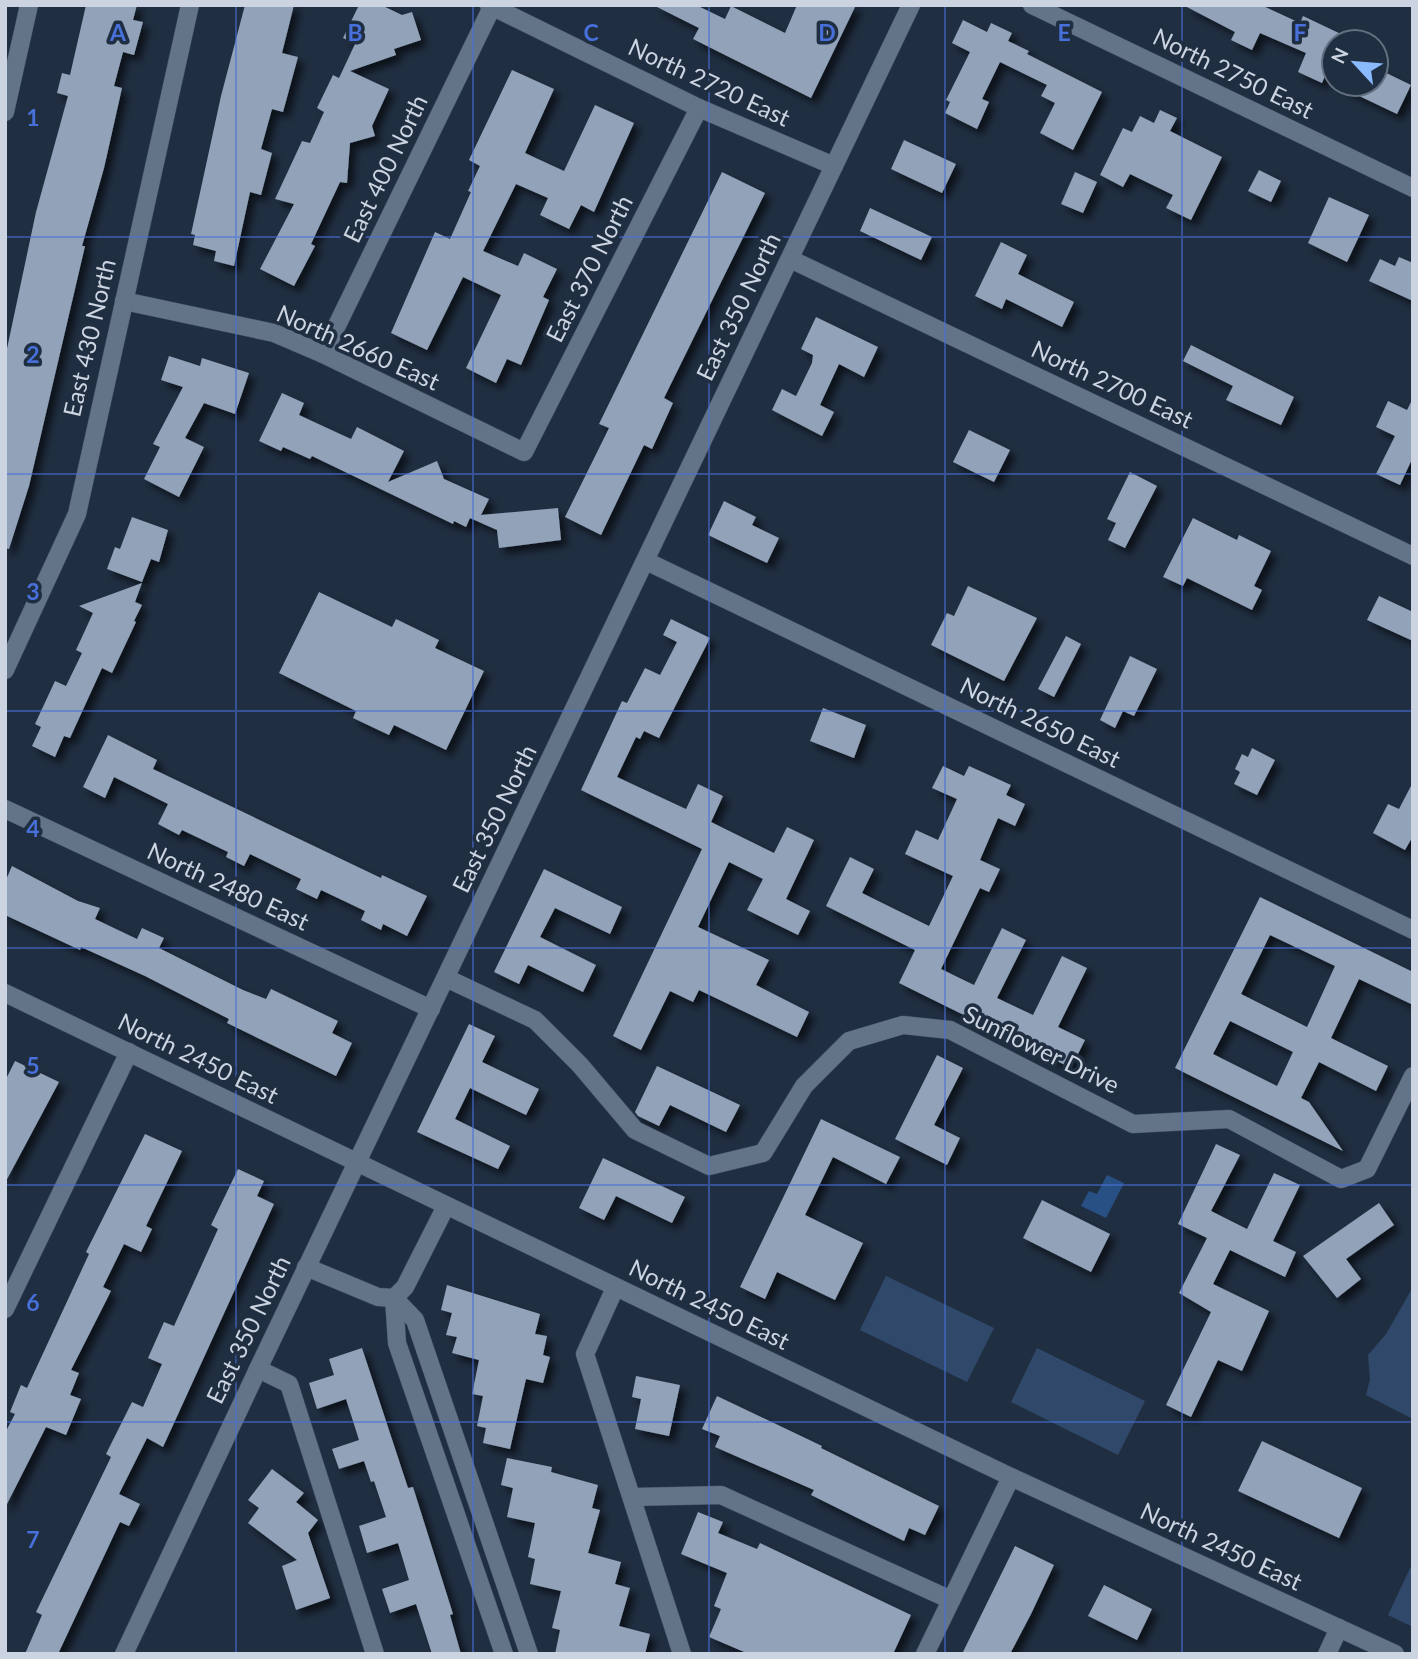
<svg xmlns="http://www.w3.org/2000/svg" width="1418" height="1659" font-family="Lato,sans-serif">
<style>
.green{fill:#30496b}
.water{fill:#285085}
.building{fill:#91a2b9;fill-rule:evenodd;filter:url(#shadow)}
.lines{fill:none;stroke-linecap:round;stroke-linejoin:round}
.minor-casing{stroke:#3f4b5b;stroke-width:19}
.tertiary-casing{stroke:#3f4b5b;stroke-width:19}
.minor{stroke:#637388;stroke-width:18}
.tertiary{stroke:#637388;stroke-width:18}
.grid{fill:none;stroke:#4870da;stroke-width:2;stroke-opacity:0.55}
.labels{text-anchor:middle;stroke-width:7;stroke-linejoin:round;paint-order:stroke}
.street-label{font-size:24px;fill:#cbd4e0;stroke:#202e41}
.grid-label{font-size:23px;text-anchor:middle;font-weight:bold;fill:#4870da;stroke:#202e41;stroke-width:7;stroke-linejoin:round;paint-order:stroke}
</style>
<defs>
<filter id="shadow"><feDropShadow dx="6" dy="6" stdDeviation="3.5" flood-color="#0009"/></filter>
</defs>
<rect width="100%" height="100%" fill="#202e41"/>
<g class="green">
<path d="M886 1276 994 1328 967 1382 860 1330Z"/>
<path d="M1413 1287V1419L1366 1395 1370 1379 1368 1355 1386 1334Z"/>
<path d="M1037 1348 1145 1401 1118 1455 1011 1402Z"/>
<path d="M1413 1562V1627L1388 1615Z"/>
</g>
<path class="water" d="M1107 1175 1124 1183 1106 1218 1081 1206 1089 1191 1097 1194Z"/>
<g class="building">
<path d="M86 5H137L133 20 143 22 134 55 123 52 114 86 122 88 104 168 82 246H85L29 486 9 549 5 548V358L36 212 68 96 57 93 62 73 70 75Z"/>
<path d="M245 5H294L282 53 298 57 283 112 272 109 261 149 272 153 261 195 250 192 234 266 214 261 216 251 193 245 195 235 191 234 221 96Z"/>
<path d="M359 5H381L402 15 412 12 421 40 394 49 396 55 350 71 389 89 372 126 375 136 350 143 347 183 340 182 311 244 315 246 294 286 260 269 294 204 275 199 302 141 310 143 324 112 317 108 333 75 339 78 355 44 343 38Z"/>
<path d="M653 5H696L725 19 731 6 785 33 797 5H856L811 98 693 39 699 28Z"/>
<path d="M1183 5H1261L1300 23 1303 16 1343 35 1340 42H1334V55L1322 83 1298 72 1306 53 1260 33 1252 50 1231 40 1235 32Z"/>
<path d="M963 20 987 32 991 23 1012 33 1008 41 1029 51 1027 54 1102 92 1073 150 1040 133 1055 103 1041 96 1047 85 1000 62 982 99 989 102 977 129 945 113 950 102 946 100 970 52 952 43Z"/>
<path d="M1376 68 1411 85 1397 114 1334 84H1376Z"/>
<path d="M512 70 554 89 525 153 564 171 595 105 634 123 594 212 581 205 569 229 540 215 548 198 516 184 483 251 518 266 524 253 557 269 543 297 549 300 521 365 507 359 496 383 466 368 501 295 463 277 427 350 391 333 435 232 450 239 471 192 468 191 480 166 469 160Z"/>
<path d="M1160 110 1177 118 1170 131 1222 157 1191 220 1166 208 1173 195 1130 174 1123 187 1100 175 1123 128 1132 132 1140 116 1154 123Z"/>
<path d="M904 140 956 164 942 193 891 169Z"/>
<path d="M1259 170 1281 181 1271 202 1248 191Z"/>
<path d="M722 172 765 193 664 398 673 403 652 449 644 445 601 535 565 517 609 428 599 424Z"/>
<path d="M1075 172 1097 182 1083 213 1061 204Z"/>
<path d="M1329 197 1369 215 1347 262 1308 243Z"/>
<path d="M870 208 932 237 921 260 860 231Z"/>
<path d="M1001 242 1027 255 1018 274 1074 302 1062 327 1006 299 1002 309 975 296Z"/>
<path d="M1399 257 1413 263V301L1369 281 1380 259 1395 266Z"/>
<path d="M816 317 878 347 864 377 839 364 820 405 834 412 822 436 772 410 782 389 796 396 812 363 813 355 801 349Z"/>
<path d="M1191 345 1294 397 1281 425 1226 400 1233 386 1183 361Z"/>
<path d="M169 356 200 366 202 358 249 373 235 414 204 403 185 438 204 447 179 497 144 479 160 447 153 444 183 387 161 380Z"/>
<path d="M282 393 304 403 299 415 351 439 357 427 404 451 388 482 437 461 444 479 489 499 481 515 558 508 561 540 499 548 497 530 470 518 466 527 454 521 453 524 312 456 310 459 283 447 281 451 259 441Z"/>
<path d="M1413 398V457L1400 485 1376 474 1395 436 1376 427 1388 401 1407 410Z"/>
<path d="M969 430 1010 450 994 482 953 462Z"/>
<path d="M1130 472 1157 486 1125 548 1108 540 1116 523 1107 519Z"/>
<path d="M724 501 756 517 752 525 779 538 767 563 708 535Z"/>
<path d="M132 517 168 530 159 562 151 559 142 582 107 569 115 547 120 549Z"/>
<path d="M1193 518 1237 540 1239 535 1271 551 1254 586 1262 590 1252 610 1187 578 1183 586 1163 577Z"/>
<path d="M142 583 135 602 142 605 134 621 136 622 112 673 102 668 70 738 64 736 55 757 32 746 41 727 35 724 55 681 66 686 82 653 76 650 93 613 79 606Z"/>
<path d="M968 586 1037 618 1004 681 931 645 947 613 954 616Z"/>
<path d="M319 592 392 627 396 619 439 640 435 648 484 671 446 750 394 725 389 735 353 718 356 711 279 673Z"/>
<path d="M1379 596 1413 612V641L1367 620Z"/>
<path d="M671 619 710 638 659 738 644 731 640 739 636 737 617 777 686 809 698 784 723 796 711 822 774 853 787 827 814 840 786 899 810 911 798 935 747 910 763 879 729 862 698 927 769 960 756 985 809 1012 797 1037 699 990 693 1002 670 991 641 1050 613 1036 702 849 581 790 622 701 627 703 645 668 660 675 677 642 663 635Z"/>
<path d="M1066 636 1081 644 1054 697 1038 689Z"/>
<path d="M1130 656 1157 669 1134 716 1123 711 1115 728 1100 720Z"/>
<path d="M823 708 866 725 854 758 810 741Z"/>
<path d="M108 735 157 760 153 769 381 878 382 875 427 896 407 936 383 924 381 930 361 920 365 911 321 890 317 899 296 889 301 879 250 854 244 866 226 857 228 852 182 830 179 835 158 824 168 804 114 777 105 798 83 787Z"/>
<path d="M1252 748 1275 760 1257 795 1234 784 1240 772 1235 769 1242 754 1248 757Z"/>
<path d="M943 766 964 776 969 766 1011 785 1006 795 1025 804 1015 826 998 818 980 860 1000 869 989 892 980 888 941 969 974 985 1002 928 1026 940 997 998 1033 1015 1062 956 1087 968 1058 1027 1085 1040 1071 1068 899 983 915 950 826 906 850 857 874 869 862 893 929 926 953 876 905 854 916 830 938 840 957 799 932 788Z"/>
<path d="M1413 782V836L1405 850 1373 833 1388 804 1399 809Z"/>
<path d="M12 866 78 901 100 908 95 919 137 939 142 928 164 938 159 948 243 990 266 999 271 989 338 1021 332 1033 352 1043 336 1076 227 1023 229 1019 145 976 81 947 80 950 5 915V882Z"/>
<path d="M544 869 622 907 610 934 555 908 540 937 596 965 583 992 528 965 519 984 494 972Z"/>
<path d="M1260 897 1413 972V1005L1359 979 1331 1038 1388 1066 1376 1091 1319 1062 1301 1098 1309 1102 1343 1151 1175 1068ZM1270 935 1335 966 1307 1027 1241 994ZM1230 1021 1293 1052 1277 1086 1213 1054Z"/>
<path d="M469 1024 495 1036 482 1062 539 1089 526 1115 470 1088 455 1119 510 1146 498 1169 417 1132Z"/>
<path d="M937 1055 963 1068 934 1125 960 1138 947 1165 895 1139Z"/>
<path d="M15 1061 59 1082 5 1183V1081Z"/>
<path d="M657 1066 740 1105 726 1132 670 1105 659 1126 638 1116 635 1112Z"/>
<path d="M821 1119 900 1157 886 1184 833 1157 805 1215 863 1243 835 1300 777 1272 765 1299 740 1287Z"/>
<path d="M145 1134 182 1151 146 1226 152 1229 141 1252 124 1244 103 1287 111 1291 71 1370 79 1373 70 1395 81 1399 66 1435 46 1427 5 1508V1433L15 1414 10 1412 21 1385 27 1388 89 1254 86 1252Z"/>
<path d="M1216 1144 1240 1155 1211 1211 1247 1229 1274 1173 1300 1185 1273 1241 1296 1252 1285 1277 1230 1250 1213 1284 1269 1311 1242 1371 1218 1360 1191 1417 1166 1405 1211 1312 1179 1293 1207 1238 1178 1224Z"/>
<path d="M603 1158 685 1197 672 1223 616 1196 604 1220 579 1208Z"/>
<path d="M238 1169 264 1181 257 1196 274 1204 163 1447 147 1438 119 1494 140 1504 129 1526 120 1522 58 1654H25L42 1615 36 1612 111 1457 106 1454 132 1402 143 1407 162 1364 148 1358 164 1322 174 1326 218 1229 211 1225Z"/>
<path d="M1042 1200 1110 1234 1091 1272 1023 1238Z"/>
<path d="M1379 1203 1394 1225 1346 1259 1361 1279 1337 1298 1303 1256Z"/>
<path d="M447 1285 540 1314 535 1334 547 1336 543 1355 550 1357 543 1383 526 1379 510 1449 483 1443 486 1428 477 1426 483 1396 472 1394 479 1360 452 1353 457 1337 446 1335 452 1313 441 1310Z"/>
<path d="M362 1348 408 1488 413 1487 453 1614 450 1615 461 1654H432L416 1604 390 1613 382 1589 409 1580 398 1543 367 1553 359 1526 386 1517 374 1481 371 1482 364 1461 339 1469 332 1449 359 1440 346 1399 317 1409 309 1383 334 1375 329 1359Z"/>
<path d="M636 1376 680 1385 669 1436 635 1429 641 1399 632 1397Z"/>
<path d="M717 1396 822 1446 821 1448 939 1506 925 1535 909 1528 904 1541 811 1495 814 1490 715 1447 720 1436 702 1429Z"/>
<path d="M1262 1441 1362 1488 1339 1538 1238 1491Z"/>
<path d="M507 1458 552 1467 551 1472 598 1485 592 1508 600 1510 588 1553 621 1562 615 1584 630 1588 619 1626 650 1634 645 1654H555L560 1630 552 1628 561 1591 530 1584 535 1559 528 1557 535 1523 507 1517 513 1488 501 1485Z"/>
<path d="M272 1469 304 1493 296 1502 318 1520 308 1533 330 1598 296 1610 282 1566 297 1560 248 1523 259 1508 248 1500Z"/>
<path d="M698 1512 723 1522 718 1533 757 1549 760 1543 911 1615 893 1654H749L709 1637 721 1609 714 1606 727 1573 681 1554Z"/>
<path d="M1015 1546 1054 1565 1031 1614 1010 1654H962Z"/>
<path d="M1104 1585 1152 1609 1137 1640 1088 1616Z"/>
</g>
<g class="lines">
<defs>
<g id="minor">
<path d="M489 5 699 108 834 166"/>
<path d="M1032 5 1413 188"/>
<path d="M790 259 1413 556"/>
<path d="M124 301 274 333 323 354 524 452 699 108"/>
<path d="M323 354 492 7"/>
<path d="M646 561 1413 930"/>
<path d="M5 670 77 514 190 5"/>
<path d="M5 809 431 1009"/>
<path d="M446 978 535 1020 580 1065 635 1130 709 1166 763 1153 804 1086 849 1041 903 1025 950 1030 1133 1124 1229 1119 1341 1179 1367 1169 1413 1076"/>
<path d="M306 1267 378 1297 394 1298 405 1287 446 1206"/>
<path d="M615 1288 585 1354 682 1654"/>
<path d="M394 1298 415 1320 529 1654"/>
<path d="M394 1298 397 1343 504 1654"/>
<path d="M5 1309 129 1052"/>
<path d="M258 1369 289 1384 375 1654"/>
<path d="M632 1497 721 1495 951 1600"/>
<path d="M124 1654 258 1369 911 5"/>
<path d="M925 1654 1011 1477"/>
<path d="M1327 1654 1339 1628"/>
</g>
<g id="tertiary">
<path d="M5 112 29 5"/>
<path d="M5 993 1011 1477 1395 1654"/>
</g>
</defs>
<use href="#minor" class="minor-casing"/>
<use href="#tertiary" class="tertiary-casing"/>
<use href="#minor" class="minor"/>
<use href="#tertiary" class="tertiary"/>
</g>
<path class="grid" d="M236 5V1654M473 5V1654M709 5V1654M945 5V1654M1182 5V1654M5 237H1413M5 474H1413M5 711H1413M5 948H1413M5 1185H1413M5 1422H1413"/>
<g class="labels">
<g class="street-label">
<text transform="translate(1233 74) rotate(26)" y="8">North 2750 East</text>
<text transform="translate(709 83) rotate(25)" y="8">North 2720 East</text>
<text transform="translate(386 169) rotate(-64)" y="8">East 400 North</text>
<text transform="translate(590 269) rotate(-63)" y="8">East 370 North</text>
<text transform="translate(739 307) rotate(-64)" y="8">East 350 North</text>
<text transform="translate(90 338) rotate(-77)" y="8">East 430 North</text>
<text transform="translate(358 348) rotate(24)" y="8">North 2660 East</text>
<text transform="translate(1112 385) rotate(25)" y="8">North 2700 East</text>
<text transform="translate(1040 723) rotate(26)" y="8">North 2650 East</text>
<text transform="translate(495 819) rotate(-64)" y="8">East 350 North</text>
<text transform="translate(228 887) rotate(25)" y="8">North 2480 East</text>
<text transform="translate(1041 1050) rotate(26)" y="8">Sunflower Drive</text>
<text transform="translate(198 1059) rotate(26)" y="8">North 2450 East</text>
<text transform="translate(709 1305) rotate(26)" y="8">North 2450 East</text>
<text transform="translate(249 1330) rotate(-64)" y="8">East 350 North</text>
<text transform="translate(1221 1547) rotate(25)" y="8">North 2450 East</text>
</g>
</g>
<g class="grid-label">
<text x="118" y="41">A</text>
<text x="355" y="41">B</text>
<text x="591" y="41">C</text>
<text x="827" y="41">D</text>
<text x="1064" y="41">E</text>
<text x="1300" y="41">F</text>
<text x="33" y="126">1</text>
<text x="33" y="363">2</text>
<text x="33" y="600">3</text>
<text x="33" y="837">4</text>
<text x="33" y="1074">5</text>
<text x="33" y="1311">6</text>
<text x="33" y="1548">7</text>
</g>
<rect width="1418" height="1659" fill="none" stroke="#cbd4e0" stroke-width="14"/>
<g transform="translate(1355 63) rotate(296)"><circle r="33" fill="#202e41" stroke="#647081" stroke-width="2"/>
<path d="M0-5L12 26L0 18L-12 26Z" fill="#8abafc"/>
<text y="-10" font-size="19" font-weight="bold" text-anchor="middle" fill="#cbd4e0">N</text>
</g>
</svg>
